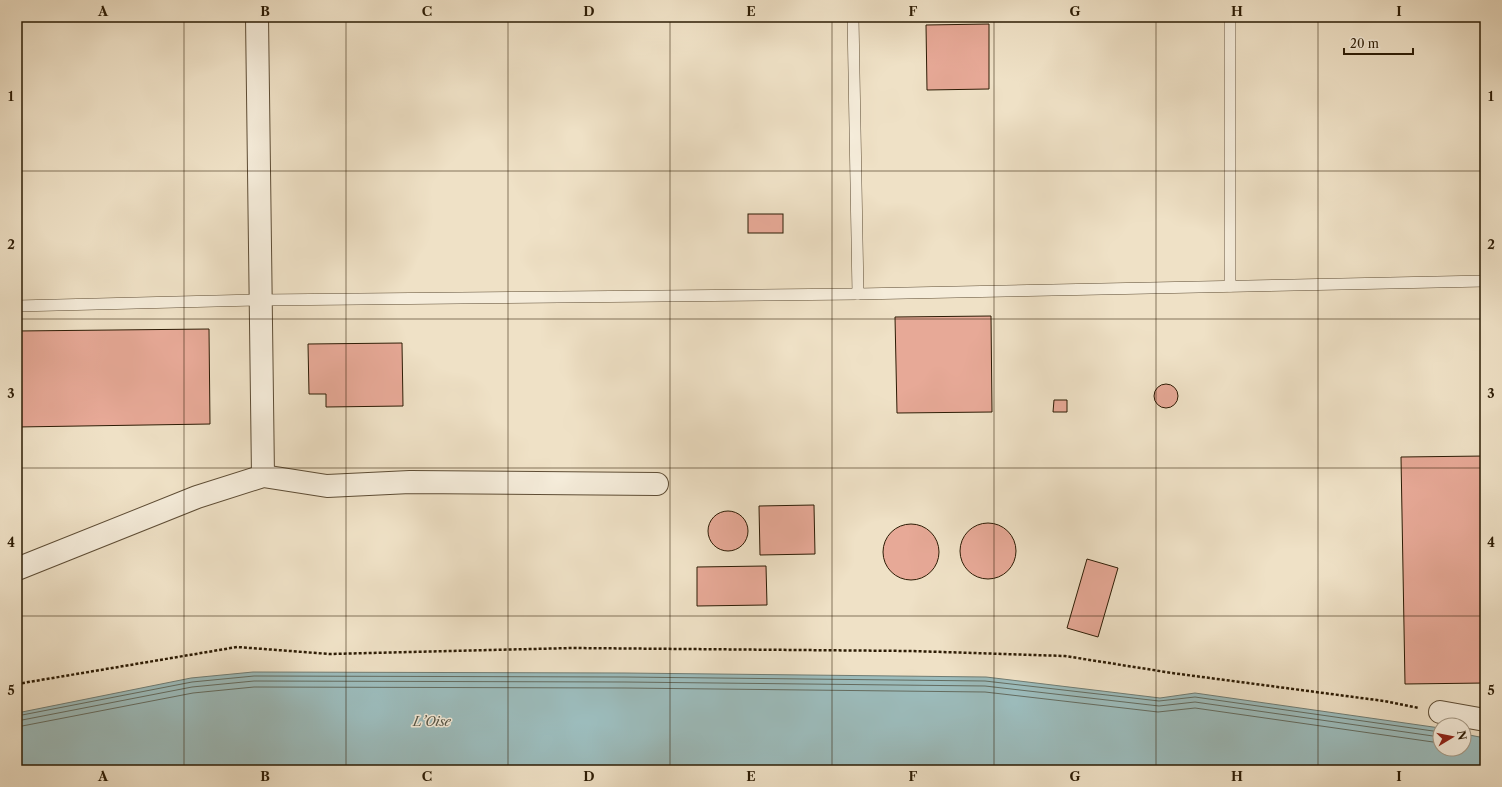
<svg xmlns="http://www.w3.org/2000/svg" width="1502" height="787" font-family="'Libre Caslon Text',serif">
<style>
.water{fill:#9cbcbc;stroke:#707c73}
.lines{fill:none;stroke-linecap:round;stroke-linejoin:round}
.shore{stroke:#646c60;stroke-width:1}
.building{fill:#e7a997;stroke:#2d1c05}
.lane-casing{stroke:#5e4d35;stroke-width:12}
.street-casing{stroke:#5e4d35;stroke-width:24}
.path{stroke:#2d1c05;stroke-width:2.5;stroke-dasharray:3 2;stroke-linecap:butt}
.lane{stroke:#f5ecda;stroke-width:11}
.street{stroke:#f5ecda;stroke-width:22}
.grid{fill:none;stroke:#2d1c05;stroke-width:1;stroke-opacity:0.55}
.labels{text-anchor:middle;stroke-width:3;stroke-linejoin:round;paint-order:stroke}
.water-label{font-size:13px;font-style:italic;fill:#545445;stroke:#f5ecda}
.neatline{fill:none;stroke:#2d1c05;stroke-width:1.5}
.grid-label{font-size:13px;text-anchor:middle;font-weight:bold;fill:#2d1c05}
</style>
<rect width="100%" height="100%" fill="#efe1c6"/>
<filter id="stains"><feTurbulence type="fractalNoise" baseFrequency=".005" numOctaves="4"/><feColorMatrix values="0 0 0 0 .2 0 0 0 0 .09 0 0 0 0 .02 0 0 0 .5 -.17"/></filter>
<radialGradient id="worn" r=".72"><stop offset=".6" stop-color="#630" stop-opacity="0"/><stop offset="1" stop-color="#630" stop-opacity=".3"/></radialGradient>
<path class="water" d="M253 672 625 673 986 677 1160 698 1195 693 1440 728V749H1464V734L1485 738V770H17V713L191 678Z"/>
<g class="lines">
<g class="shore">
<path d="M17 716 192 682 254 676 625 677 985 681 1159 701 1195 697 1440 732"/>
<path d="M17 721 192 687 254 681 625 682 985 686 1159 706 1195 702 1440 737"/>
<path d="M17 727 193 693 254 687 625 688 985 692 1158 712 1195 708 1440 743"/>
</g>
</g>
<g class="building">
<path d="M989 24V89L927 90 926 25Z"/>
<rect x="748" y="214" width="35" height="19"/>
<path d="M991 316 992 412 897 413 895 317Z"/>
<path d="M209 329 210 424 17 427V331Z"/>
<path d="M402 343 403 406 326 407V394H309L308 344Z"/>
<circle cx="1166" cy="396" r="12"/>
<path d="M1054 400H1067V412H1053Z"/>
<path d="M1485 456V683L1405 684 1401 457Z"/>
<path d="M814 505 815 554 760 555 759 506Z"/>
<circle cx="728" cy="531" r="20"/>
<circle cx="988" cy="551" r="28"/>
<circle cx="911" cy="552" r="28"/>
<path d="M1087 559 1118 568 1098 637 1067 628Z"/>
<path d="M766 566 767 605 697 606V567Z"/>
</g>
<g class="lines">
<defs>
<g id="lane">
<path d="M853 17 858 294"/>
<path d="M1230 17V286"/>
<path d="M17 306 261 300 858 294 1485 281"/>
</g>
<g id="street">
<path d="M257 17 263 476"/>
<path d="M17 569 197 497 263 476 327 486 410 482 657 484"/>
<path d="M1440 712 1485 720"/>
</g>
</defs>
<use href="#lane" class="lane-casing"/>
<use href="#street" class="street-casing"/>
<path class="path" d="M17 684 237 647 330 654 572 648 912 651 1065 656 1172 673 1384 701 1419 708"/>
<use href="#lane" class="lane"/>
<use href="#street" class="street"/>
</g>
<path class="grid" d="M184 17V770M346 17V770M508 17V770M670 17V770M832 17V770M994 17V770M1156 17V770M1318 17V770M17 171H1485M17 319H1485M17 468H1485M17 616H1485"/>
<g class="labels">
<g class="water-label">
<text x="432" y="726">L’Oise</text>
</g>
</g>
<rect width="1502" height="787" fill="none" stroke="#efe1c6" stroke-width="44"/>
<g transform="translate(1452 737) rotate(80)"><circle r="19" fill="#f5ecda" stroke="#a59985"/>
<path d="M0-3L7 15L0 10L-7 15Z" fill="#8f2418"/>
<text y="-6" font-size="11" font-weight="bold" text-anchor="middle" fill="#2d1c05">N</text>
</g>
<path d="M1344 48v6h69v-6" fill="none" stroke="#2d1c05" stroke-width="2"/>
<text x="1350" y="48" font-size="12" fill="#2d1c05" stroke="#f5ecda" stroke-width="3" paint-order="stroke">20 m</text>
<rect x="22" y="22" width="1458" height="743" class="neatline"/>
<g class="grid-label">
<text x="103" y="16">A</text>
<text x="265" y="16">B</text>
<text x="427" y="16">C</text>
<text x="589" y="16">D</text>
<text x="751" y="16">E</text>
<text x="913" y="16">F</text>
<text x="1075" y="16">G</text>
<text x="1237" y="16">H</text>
<text x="1399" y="16">I</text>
<text x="11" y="101">1</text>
<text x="1491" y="101">1</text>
<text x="11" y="249">2</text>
<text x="1491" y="249">2</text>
<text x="11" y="398">3</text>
<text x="1491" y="398">3</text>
<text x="11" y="547">4</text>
<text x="1491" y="547">4</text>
<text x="11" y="695">5</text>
<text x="1491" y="695">5</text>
<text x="103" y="781">A</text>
<text x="265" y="781">B</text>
<text x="427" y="781">C</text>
<text x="589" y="781">D</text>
<text x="751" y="781">E</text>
<text x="913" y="781">F</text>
<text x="1075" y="781">G</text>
<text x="1237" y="781">H</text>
<text x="1399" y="781">I</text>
</g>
<rect width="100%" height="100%" filter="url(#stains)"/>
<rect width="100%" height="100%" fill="url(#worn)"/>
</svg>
